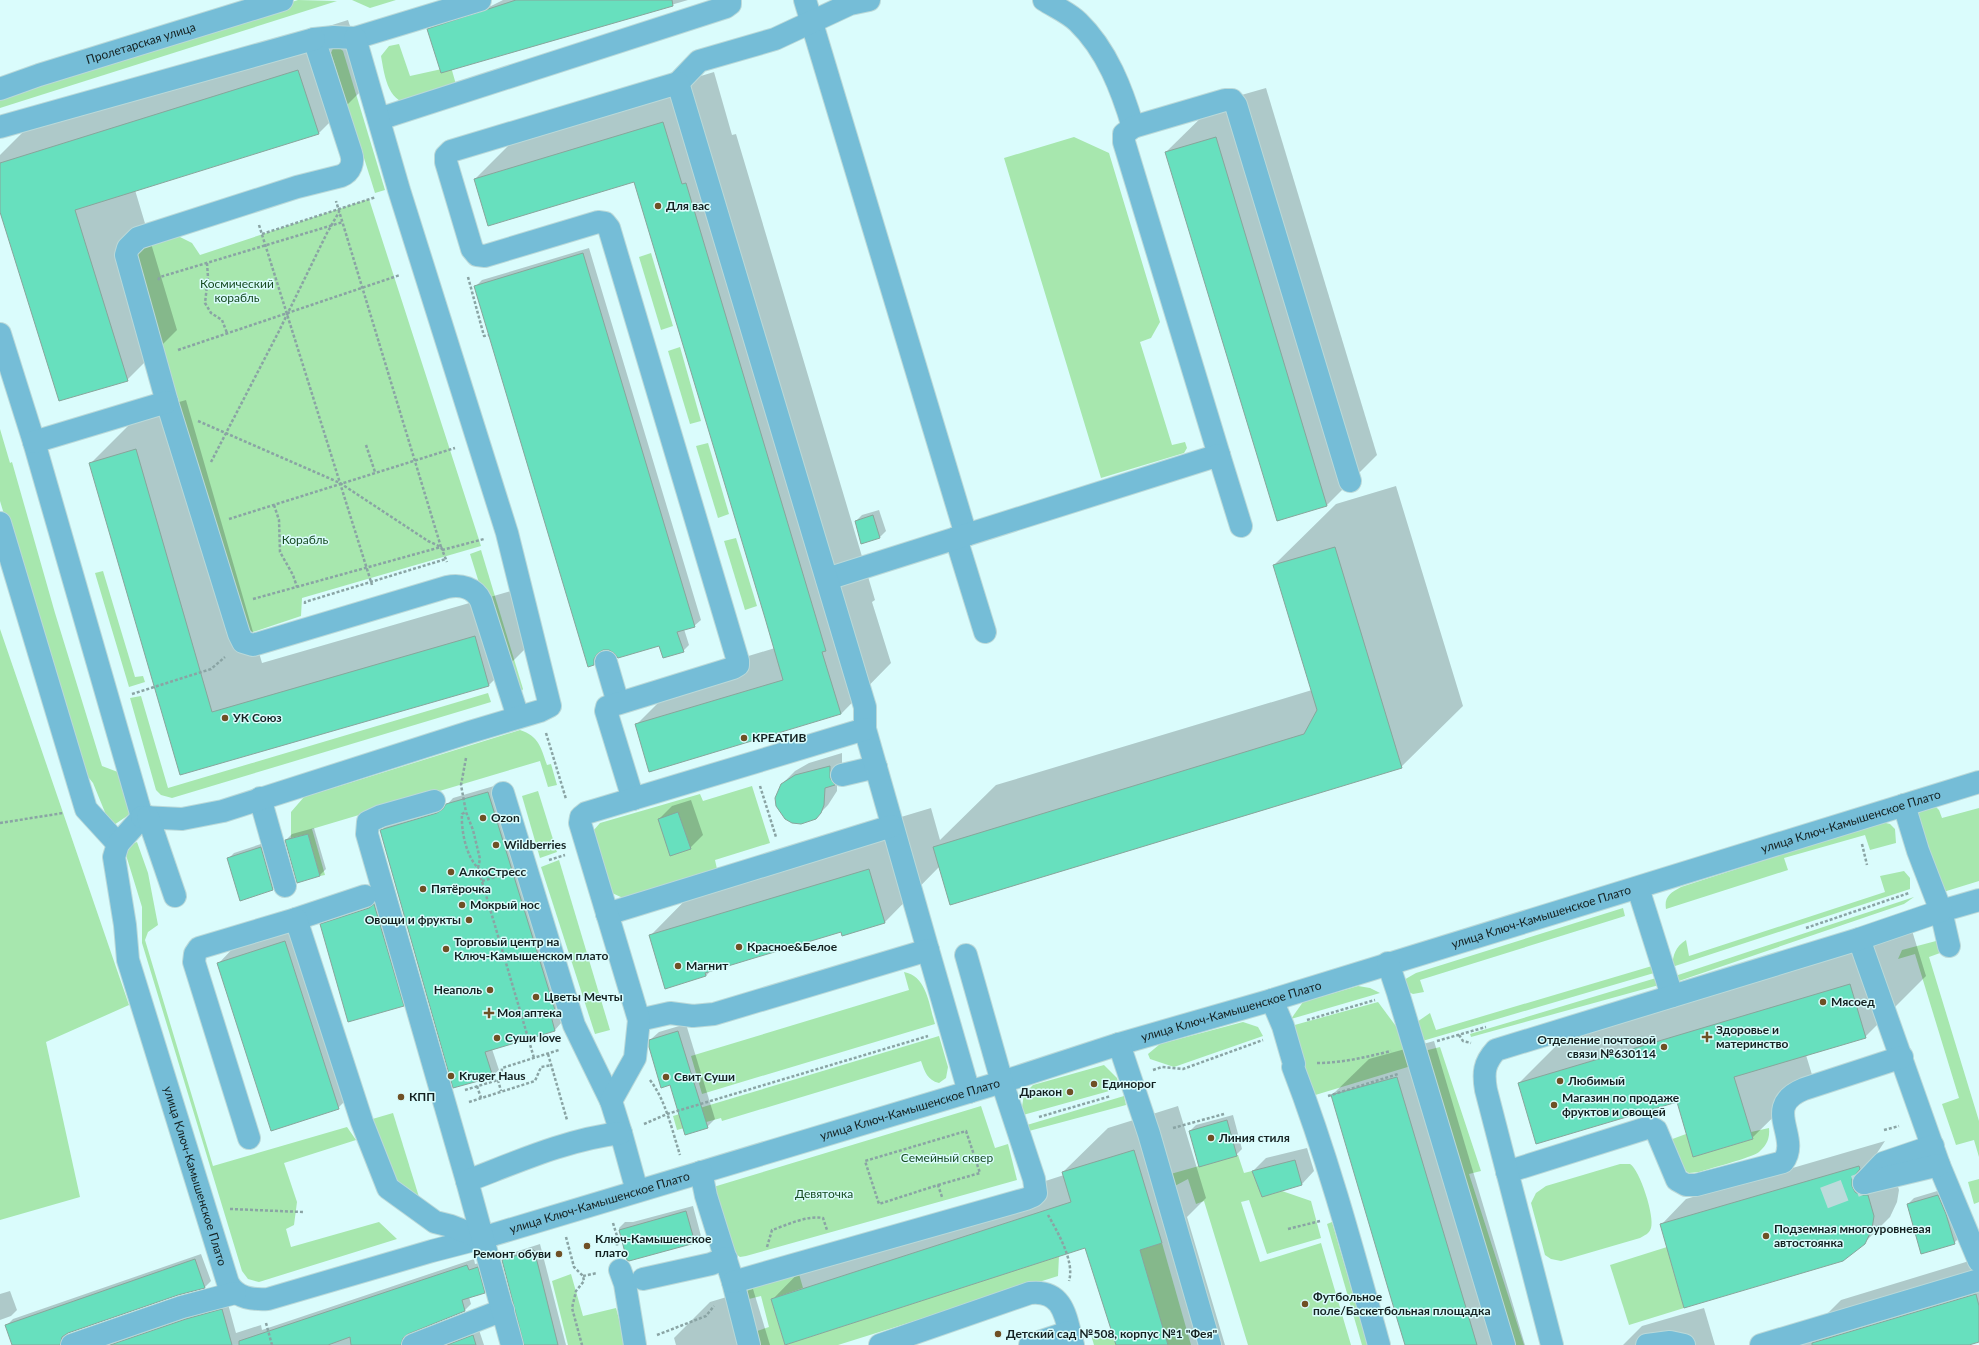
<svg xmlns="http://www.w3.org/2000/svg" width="1979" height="1345" font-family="Lato,sans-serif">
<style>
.green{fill:#a7e7ae}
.shadow{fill:#0003}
.building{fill:#67e0be;stroke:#88a59b}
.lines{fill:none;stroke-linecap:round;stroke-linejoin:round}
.minor-tunnel{stroke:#bcdbdb;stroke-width:22;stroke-dasharray:22 11;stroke-linecap:butt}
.minor-casing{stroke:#bad9d9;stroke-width:24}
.path{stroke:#8aa4a4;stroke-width:2.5;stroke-dasharray:3 2;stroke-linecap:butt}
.minor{stroke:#75bdd7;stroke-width:22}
.poi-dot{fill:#6f5025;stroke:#dafcfc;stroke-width:1.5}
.labels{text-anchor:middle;stroke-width:3;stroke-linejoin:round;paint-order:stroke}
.street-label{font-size:12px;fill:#142121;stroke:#dafcfc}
.poi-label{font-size:12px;font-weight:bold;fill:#142121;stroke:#dafcfc;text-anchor:start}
.park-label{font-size:12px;fill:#164b21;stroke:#dafcfc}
</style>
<rect width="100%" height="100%" fill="#dafcfc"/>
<g class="green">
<path d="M298 0 337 1 0 108V96Z"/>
<path d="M352 0H396L370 8Z"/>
<path d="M335 44 343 51 385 190 375 193 331 53Z"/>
<path d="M399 44 410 76 451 67 457 88C448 91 417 104 409 103 387 102 384 72 381 56L389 46Z"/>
<path d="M1074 137 1109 153 1160 322 1151 338 1140 342 1172 445 1185 442 1187 448 1184 453 1101 478 1004 158Z"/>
<path d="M369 199 481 546 302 598 301 616 253 632 240 626 136 258 143 246 174 234 192 243 200 255Z"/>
<path d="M651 253 673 326 661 330 639 257Z"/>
<path d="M680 347 701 421 690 424 668 351Z"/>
<path d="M0 429 10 463 12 462 55 613 102 766 123 774 132 804 130 814 111 827 93 783 81 768 0 501Z"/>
<path d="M708 443 729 514 718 518 696 446Z"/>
<path d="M736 538 757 606 745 610 724 541Z"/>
<path d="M481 550 523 689 519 696 514 695 470 554Z"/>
<path d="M103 571 135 677 143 676 145 682 129 687 95 573Z"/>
<path d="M0 629 129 1005 46 1042 80 1197 0 1220Z"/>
<path d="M488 693 491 702 172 798 161 795 156 790 130 698 141 696 168 788Z"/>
<path d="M520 730C539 736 541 748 547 765L551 764 557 785 548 787 540 761 312 829 325 875 320 876 308 834 291 838V812L304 797Z"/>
<path d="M752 786 770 843 715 860 717 869 623 898 612 893 593 831 600 823 700 794 703 801Z"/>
<path d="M538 791 557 852 540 858 522 796Z"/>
<path d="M1935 806 1939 810 1942 818 1979 808V881L1940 893 1918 814 1924 809Z"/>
<path d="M1882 822 1890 824 1895 829 1896 843 1870 850 1865 835 1784 858 1788 870 1666 909C1664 897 1670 893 1681 887Z"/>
<path d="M137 842 148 873 158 925 148 932 145 940 213 1166 347 1127 356 1140 284 1163 297 1202 294 1225 286 1229 291 1247 379 1222 397 1239 259 1282 248 1279 242 1271 142 943V907L126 855 128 845Z"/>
<path d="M559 860 610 1030 595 1034 541 867Z"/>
<path d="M1904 871 1910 878V889L1672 967C1673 955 1675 947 1686 940L1689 956 1885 892 1880 876Z"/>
<path d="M1914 897 1904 904 1676 982 1675 976Z"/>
<path d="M1623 908 1625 916 1420 980 1424 992 1413 994 1404 990 1402 981 1416 973Z"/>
<path d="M1936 941 1940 953 1929 957 1979 1121V1157L1974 1140 1956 1145 1942 1104 1959 1098 1915 954 1898 959 1902 950Z"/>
<path d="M1652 966 1654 973 1419 1042 1417 1022 1430 1013 1436 1030Z"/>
<path d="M904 972C927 976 929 1005 935 1024L702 1094 691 1056 909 990Z"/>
<path d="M1656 978 1659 985 1471 1037 1470 1034Z"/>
<path d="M1358 986 1370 988 1380 993 1291 1019 1303 1002Z"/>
<path d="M1378 1002 1401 1033 1411 1066 1312 1096 1291 1026Z"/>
<path d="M1243 1022 1258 1027 1263 1036 1174 1067 1150 1059 1148 1054 1160 1044Z"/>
<path d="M939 1036 948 1067 946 1078 939 1083C927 1080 925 1072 921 1061L722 1121 721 1118 677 1130 673 1116Z"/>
<path d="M1440 1047 1481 1171 1469 1174 1524 1345H1512L1424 1051Z"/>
<path d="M1104 1065 1117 1078 1120 1088 1023 1115 1022 1107 1024 1094 1033 1085Z"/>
<path d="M1124 1096 1126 1105 1029 1131 1027 1125Z"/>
<path d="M981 1106 995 1148 1008 1144 1017 1180 746 1256 740 1257 732 1251 710 1188Z"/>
<path d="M393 1113 419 1197 399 1187 369 1120Z"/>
<path d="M1769 1128C1770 1138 1767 1145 1759 1152 1751 1158 1711 1168 1699 1172L1689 1173 1675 1164 1667 1141 1686 1134 1694 1156 1753 1139 1751 1132Z"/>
<path d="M1238 1155 1244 1173 1252 1171 1262 1196 1282 1191 1311 1201 1321 1238 1267 1254 1249 1200 1241 1202 1260 1262 1321 1243 1351 1345H1248L1204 1201 1196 1204 1188 1179 1171 1188 1167 1175Z"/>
<path d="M1620 1164H1630C1640 1170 1655 1217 1651 1228 1649 1234 1645 1235 1640 1238L1561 1261 1551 1259 1545 1255 1531 1203 1536 1193 1546 1186Z"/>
<path d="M1979 1179V1202L1974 1204 1968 1182Z"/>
<path d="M1332 1222 1368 1345H1362L1327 1224Z"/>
<path d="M1162 1243 1191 1345H1168L1139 1250Z"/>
<path d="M1667 1247 1684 1308 1629 1325 1610 1265Z"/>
<path d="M1059 1256 1058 1276 838 1345H758L754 1332 769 1327 761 1296 745 1300 743 1293 747 1288 799 1274 803 1288 771 1299 785 1345Z"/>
<path d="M571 1274 583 1316 616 1308 626 1345H568L552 1281Z"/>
<path d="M1112 1333 1116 1345H1094L1091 1335Z"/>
</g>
<g class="shadow">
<path d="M503 0H688L442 72 428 30 434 23 491 6Z"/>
<path d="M348 20 369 83 319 133 135 190 177 330 127 380 0 209V155L37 118Z"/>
<path d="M714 72 732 135 736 134 875 600 872 602 891 663 841 714 636 725 686 675 775 648 635 181 475 179 525 129Z"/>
<path d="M1266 88 1377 455 1327 505 1166 152 1217 102Z"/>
<path d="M589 248 701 620 694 626 684 629 689 645 683 651 659 645 615 652 609 649 601 650 600 658 593 664 475 287 482 280Z"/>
<path d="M186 400 262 663 525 587 539 635 489 685 181 774 91 463 141 413Z"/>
<path d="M1396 486 1463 706 1401 767 940 866 885 922 843 935 842 931 711 970 706 976 650 936 711 874 931 808 940 840 996 785 1312 690 1274 565 1336 504Z"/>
<path d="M879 510 886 531 880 537 862 542 856 521 862 515Z"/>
<path d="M842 753V765L837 781V791L828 805 815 818 793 822 781 813 776 798 782 784 795 771 809 763Z"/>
<path d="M494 786 561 1003 556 1008 561 1023 555 1030 492 1049 499 1070 492 1076 381 831 387 824 445 807 453 798Z"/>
<path d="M691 800 703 835 690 848 659 819 672 806Z"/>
<path d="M314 828 326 869 320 875 286 840 292 834Z"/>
<path d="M267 842 279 882 272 889 228 859 234 853Z"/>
<path d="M394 886 422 986 403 1005 321 924 340 905Z"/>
<path d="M304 922 358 1088 338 1108 218 964 237 944Z"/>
<path d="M1910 924 1926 976 1865 1037 1806 1055 1813 1078 1752 1138 1678 1101 1519 1083 1580 1022Z"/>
<path d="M686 1024 715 1119 707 1127 670 1084 650 1040 659 1032Z"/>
<path d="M1434 1041 1525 1345H1406L1332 1095 1369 1059Z"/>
<path d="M1178 1106 1206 1198 1187 1217 1225 1345H1116L1086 1246 772 1300 816 1255 1064 1175 1063 1172 1108 1128Z"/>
<path d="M1233 1115 1242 1149 1236 1155 1190 1131 1196 1125Z"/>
<path d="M1885 1141 1877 1153V1160L1893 1170 1899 1190 1897 1202 1890 1217 1864 1243 1661 1225 1686 1199Z"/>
<path d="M1307 1148 1314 1171 1302 1184 1253 1171 1266 1158Z"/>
<path d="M1944 1189 1960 1237 1954 1243 1908 1204 1914 1198Z"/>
<path d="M693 1206 701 1236 695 1242 629 1260 619 1228 625 1222H633Z"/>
<path d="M540 1244 566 1345H525L503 1260 509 1254Z"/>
<path d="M201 1254 211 1281 205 1287 178 1294 67 1333 66 1342 68 1345H13L7 1325 13 1319Z"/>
<path d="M1979 1258V1341L1966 1345H1762L1810 1331 1841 1300Z"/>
<path d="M474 1259 475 1264 484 1262 490 1286 484 1292 469 1297 471 1304 465 1310 415 1315 389 1345H100L193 1313 228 1304 236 1333 261 1325 262 1330Z"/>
<path d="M753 1289 770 1345H676L674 1338 710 1302Z"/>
<path d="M10 1291 17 1310 11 1316 0 1320V1294Z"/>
<path d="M1704 1308 1715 1345H1623L1642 1326Z"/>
<path d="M479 1330 484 1345H440Z"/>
</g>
<g class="building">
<path d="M516 0H672L673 6 441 73 427 29Z"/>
<path d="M298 70 319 134 75 210 128 381 59 401 0 212V163Z"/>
<path d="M663 122 682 184 686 183 826 651 822 652 841 714 649 772 635 724 783 680 765 618 634 182 488 226 474 179Z"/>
<path d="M1216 137 1327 506 1277 521 1165 152Z"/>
<path d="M583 253 695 627 677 632 684 652 663 658 659 646 618 658 614 653 609 650H603L597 654 594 659V665L588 667 474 286Z"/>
<path d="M136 449 212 712 475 636 489 686 180 775 89 463Z"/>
<path d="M873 515 880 538 861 544 855 521Z"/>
<path d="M1335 547 1402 768 950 905 933 847 1304 734 1317 710 1273 565Z"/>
<path d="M830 766V778L835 785 825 788 824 805 821 813 816 819 801 824 792 823 785 819 776 806 775 798 781 784 795 775Z"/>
<path d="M488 792 555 1010 550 1012 555 1031 485 1052 493 1077 453 1088 380 830 437 813 443 809 446 804Z"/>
<path d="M678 812 691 849 670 856 658 819Z"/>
<path d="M308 834 320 876 297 883 285 840Z"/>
<path d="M261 847 273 890 240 901 227 858Z"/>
<path d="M869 869 885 923 842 936 841 932 751 959 705 973 706 976 665 989 649 935Z"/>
<path d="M374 904 404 1006 348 1022 320 924 369 908Z"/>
<path d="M285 941 339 1109 271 1131 217 963Z"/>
<path d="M1850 984 1866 1038 1734 1077 1753 1139 1693 1157 1677 1102 1536 1144 1518 1083Z"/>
<path d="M678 1031 708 1128 685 1135 670 1085 661 1088 649 1047V1040Z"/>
<path d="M1397 1077 1464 1301 1477 1345H1405L1398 1322 1331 1095Z"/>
<path d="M1227 1120 1237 1156 1199 1167 1189 1131Z"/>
<path d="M1134 1150 1162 1243 1140 1250 1168 1345H1116L1085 1248 785 1345 771 1299 1071 1202 1062 1172Z"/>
<path d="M1295 1160 1302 1185 1262 1197 1252 1171Z"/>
<path d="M1859 1166 1860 1169 1852 1179V1186L1855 1192 1860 1195H1868L1874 1216 1872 1229 1865 1244 1843 1261 1684 1308 1660 1224Z"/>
<path d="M1938 1195 1946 1214 1955 1244 1921 1254 1907 1204Z"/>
<path d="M686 1211 695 1243 629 1261 627 1260 619 1230Z"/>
<path d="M534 1250 538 1265 558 1345H524L502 1260Z"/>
<path d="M195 1259 205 1288 178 1295 68 1333 62 1337 60 1345H12L5 1325Z"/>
<path d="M467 1265 469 1270 478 1267 485 1293 462 1300 465 1311 408 1334 403 1338 401 1345H351L350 1337 328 1345H239V1341Z"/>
<path d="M1976 1294 1979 1306V1342L1969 1345H1812V1343Z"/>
<path d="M222 1309 232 1345H110L186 1319Z"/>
<path d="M473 1335 476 1345H447Z"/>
</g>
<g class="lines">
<path class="minor-tunnel" d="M1824 1198 1864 1183"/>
<defs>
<g id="minor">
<path d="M480 0 355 38 334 37 314 39 351 153C354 162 351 172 341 176L297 187 138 238 128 248 126 255 167 402 239 634 243 642 253 645 447 587C461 584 475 588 481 601L518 717"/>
<path d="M805 0 966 535"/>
<path d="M1044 0C1055 7 1069 13 1078 22 1107 50 1122 90 1133 127"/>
<path d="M678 83 699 61 775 39 850 4 869 0"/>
<path id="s1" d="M0 89 39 75 282 0"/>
<path d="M379 119 726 7 730 4V0"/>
<path d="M0 127 314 39"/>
<path d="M0 334 34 442 142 817"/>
<path d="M34 442 167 402"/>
<path d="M1219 455 1124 142V134L1133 127 1225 100H1232L1236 105 1350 481"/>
<path d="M0 523 86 809 118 844"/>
<path d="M956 538 985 632"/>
<path d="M827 579 1219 455 1241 526"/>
<path d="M606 662 618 703"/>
<path d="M842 775 876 767"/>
<path d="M503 793 574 1025 611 1101"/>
<path d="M260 798 285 886"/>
<path d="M633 799 606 711 607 707 733 668 738 665V661L609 228 605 223 598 222 485 256 477 255 472 249 446 162V156L451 151 678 83 865 707V729L928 950"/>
<path d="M434 801 381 816 368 822 367 834 467 1181"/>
<path id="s2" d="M142 817 118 844 114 857 125 925 128 960 228 1283C236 1298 252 1300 268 1299L432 1251 482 1238 1002 1082 1119 1044 1272 1000 1979 782"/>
<path d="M142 817 182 819 223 811 470 732 540 711 550 706 507 533 399 190 355 38"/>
<path d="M148 817 175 896"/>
<path d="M1638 888 1672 996"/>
<path d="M607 914 892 826"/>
<path d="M296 919 365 896"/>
<path d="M1859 939 1939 1165 1979 1261"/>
<path d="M1949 946 1941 911 1979 900"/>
<path d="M1388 963 1398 993 1504 1345"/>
<path d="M1272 1000 1283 1026 1294 1064 1293 1067C1328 1158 1353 1251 1379 1345"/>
<path d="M639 1020 670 1013 693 1016 714 1014 928 950 969 1092"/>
<path d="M1119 1044 1149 1134 1210 1345"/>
<path d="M249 1138 194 962 195 954 199 948 296 919 362 1122 388 1188 435 1222 451 1226 482 1238"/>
<path d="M701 1172 706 1196 733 1282 749 1345"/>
<path d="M1507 1172 1650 1127 1656 1130 1677 1180 1686 1185H1696L1783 1162C1802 1137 1760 1107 1804 1089L1902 1057"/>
<path d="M1864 1183 1883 1163 1933 1146"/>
<path d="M1864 1183 1939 1165"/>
<path d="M637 1191 621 1133 611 1101 635 1058 639 1020 580 823 581 817 586 813 865 729"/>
<path d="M620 1270 625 1284 635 1345"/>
<path d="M643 1279 711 1264 726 1258"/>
<path d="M733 1282 1026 1199 1033 1196 1036 1193 1034 1179 1002 1082 966 955"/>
<path d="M72 1345 182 1307 235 1293"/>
<path d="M413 1345 503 1310"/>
<path d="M512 1345 467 1181C517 1162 568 1139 621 1133"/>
<path d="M880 1345 1030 1293C1065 1289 1066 1320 1073 1345"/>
<path d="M1030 1345 1069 1332"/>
<path d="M1552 1345 1486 1090C1483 1073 1484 1063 1496 1050L1859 939 1941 911 1918 851 1904 805"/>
<path d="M1647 1345 1670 1342 1684 1345"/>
<path d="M1761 1345 1979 1280"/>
</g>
</defs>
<use href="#minor" class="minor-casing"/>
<g class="path">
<path d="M259 225 372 585"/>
<path d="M262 234 376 197"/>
<path d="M207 263 208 277 205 303 211 313 222 320 227 333"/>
<path d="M468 277 484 336 489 335"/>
<path d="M158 280 160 277 343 222"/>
<path d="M178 350 400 275"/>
<path d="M198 421 340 483 428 541 441 547 447 562"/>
<path d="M366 445 375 472"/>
<path d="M211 462 279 331 327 233 339 212"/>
<path d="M274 505 279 520 280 552 293 575 297 587"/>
<path d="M229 519 455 448"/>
<path d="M442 550 484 539"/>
<path d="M253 599 441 547 336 201"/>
<path d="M305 604V602L446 559"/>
<path d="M132 694 211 669 225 657"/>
<path d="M546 733 566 799"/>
<path d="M466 758 461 785 466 812"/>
<path d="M760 786 776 837"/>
<path d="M0 823 63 813"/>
<path d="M1862 844 1867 865"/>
<path d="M549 860 565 855"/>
<path d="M478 868 480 859 473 830 466 812 462 814C461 830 466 856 478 868L534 1058"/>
<path d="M482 881 502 875"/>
<path d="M1806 928 1909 893"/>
<path d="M1307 1020 1375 1000"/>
<path d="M1459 1035 1463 1041 1471 1043"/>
<path d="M1437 1041 1486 1027"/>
<path d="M548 1054 567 1120"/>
<path d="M1317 1063C1343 1063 1366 1057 1391 1051"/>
<path d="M1153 1070 1162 1067 1183 1069 1263 1040"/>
<path d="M498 1080 501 1091"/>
<path d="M650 1080C666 1101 672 1130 680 1155"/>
<path d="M477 1086 481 1098"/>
<path d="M465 1090 501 1079 502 1068 559 1050"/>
<path d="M1328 1096 1398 1074"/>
<path d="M469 1102 535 1081 541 1067 552 1065"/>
<path d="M1039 1117 1111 1096"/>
<path d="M644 1124 667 1114 928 1036"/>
<path d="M1173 1128 1224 1114"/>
<path d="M1884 1130 1899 1126"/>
<path d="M938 1185 980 1173 966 1131 865 1161 879 1204 938 1185 942 1197"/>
<path d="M230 1209 303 1212"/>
<path d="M1048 1215C1057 1231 1075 1261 1069 1281"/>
<path d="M613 1223 617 1236V1247"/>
<path d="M1288 1229 1320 1221"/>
<path d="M566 1237 574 1267 583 1276 584 1281 576 1291 572 1308 582 1345"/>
<path d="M767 1247 772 1230C787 1225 807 1215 823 1218L827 1230"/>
<path d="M583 1276 597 1273"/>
<path d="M266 1323 272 1345"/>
<path d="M657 1335 706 1316 714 1306"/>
</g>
<use href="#minor" class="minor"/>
</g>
<g class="poi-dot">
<circle cx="658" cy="206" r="4"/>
<circle cx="225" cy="718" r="4"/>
<circle cx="744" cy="738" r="4"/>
<circle cx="483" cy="818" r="4"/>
<circle cx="496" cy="845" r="4"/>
<circle cx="451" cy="872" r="4"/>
<circle cx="423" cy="889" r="4"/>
<circle cx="462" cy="905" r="4"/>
<circle cx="469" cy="920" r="4"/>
<circle cx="739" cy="947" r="4"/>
<circle cx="446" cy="949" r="4"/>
<circle cx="678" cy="966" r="4"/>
<circle cx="490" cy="990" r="4"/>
<circle cx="536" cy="997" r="4"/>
<circle cx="1823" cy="1002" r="4"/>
<path d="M487 1007h4v4h4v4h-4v4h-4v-4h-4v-4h4z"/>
<path d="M1705 1031h4v4h4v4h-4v4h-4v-4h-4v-4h4z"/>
<circle cx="497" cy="1038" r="4"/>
<circle cx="1664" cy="1047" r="4"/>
<circle cx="451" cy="1076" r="4"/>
<circle cx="666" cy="1077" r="4"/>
<circle cx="1560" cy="1081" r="4"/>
<circle cx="1094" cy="1084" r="4"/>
<circle cx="1070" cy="1092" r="4"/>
<circle cx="401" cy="1097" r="4"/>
<circle cx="1554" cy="1105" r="4"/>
<circle cx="1211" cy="1138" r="4"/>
<circle cx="1766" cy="1236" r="4"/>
<circle cx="587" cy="1246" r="4"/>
<circle cx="559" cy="1254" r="4"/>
<circle cx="1305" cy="1304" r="4"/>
<circle cx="998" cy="1334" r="4"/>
</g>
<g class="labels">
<g class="street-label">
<text dy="4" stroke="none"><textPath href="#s1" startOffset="148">Пролетарская улица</textPath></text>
<text dy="4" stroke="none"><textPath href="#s2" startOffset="2191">улица Ключ-Камышенское Плато</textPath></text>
<text dy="4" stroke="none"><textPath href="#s2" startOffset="1867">улица Ключ-Камышенское Плато</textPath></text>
<text dy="4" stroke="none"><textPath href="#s2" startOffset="1543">улица Ключ-Камышенское Плато</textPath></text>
<text dy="4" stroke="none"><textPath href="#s2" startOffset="1207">улица Ключ-Камышенское Плато</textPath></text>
<text dy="4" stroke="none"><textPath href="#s2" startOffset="380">улица Ключ-Камышенское Плато</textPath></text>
<text dy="4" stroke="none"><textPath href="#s2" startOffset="883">улица Ключ-Камышенское Плато</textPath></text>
</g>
<g class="poi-label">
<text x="666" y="210">Для вас</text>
<text x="233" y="722">УК Союз</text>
<text x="752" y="742">КРЕАТИВ</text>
<text x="491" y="822">Ozon</text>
<text x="504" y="849">Wildberries</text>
<text x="459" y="876">АлкоСтресс</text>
<text x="431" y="893">Пятёрочка</text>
<text x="470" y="909">Мокрый нос</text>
<text x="461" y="924" text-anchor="end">Овощи и фрукты</text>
<text x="454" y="946">Торговый центр на<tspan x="454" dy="14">Ключ-Камышенском плато</tspan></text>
<text x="747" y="951">Красное&amp;Белое</text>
<text x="686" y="970">Магнит</text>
<text x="482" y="994" text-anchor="end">Неаполь</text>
<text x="544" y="1001">Цветы Мечты</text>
<text x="1831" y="1006">Мясоед</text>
<text x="497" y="1017">Моя аптека</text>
<text x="1716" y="1034">Здоровье и<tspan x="1716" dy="14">материнство</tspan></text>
<text x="505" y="1042">Суши love</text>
<text x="1656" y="1044" text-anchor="end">Отделение почтовой<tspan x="1656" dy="14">связи №630114</tspan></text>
<text x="459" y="1080">Kruger Haus</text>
<text x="674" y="1081">Свит Суши</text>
<text x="1568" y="1085">Любимый</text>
<text x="1102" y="1088">Единорог</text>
<text x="1062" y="1096" text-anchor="end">Дракон</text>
<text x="409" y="1101">КПП</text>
<text x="1562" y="1102">Магазин по продаже<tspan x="1562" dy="14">фруктов и овощей</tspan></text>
<text x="1219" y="1142">Линия стиля</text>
<text x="1774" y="1233">Подземная многоуровневая<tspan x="1774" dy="14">автостоянка</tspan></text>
<text x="595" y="1243">Ключ-Камышенское<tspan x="595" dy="14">плато</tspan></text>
<text x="551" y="1258" text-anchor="end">Ремонт обуви</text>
<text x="1313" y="1301">Футбольное<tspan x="1313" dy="14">поле/Баскетбольная площадка</tspan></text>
<text x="1006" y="1338">Детский сад №508, корпус №1 "Фея"</text>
</g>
<g class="park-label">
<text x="237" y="288">Космический<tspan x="237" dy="14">корабль</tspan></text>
<text x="305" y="544">Корабль</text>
<text x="947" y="1162">Семейный сквер</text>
<text x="824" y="1198">Девяточка</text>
</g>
</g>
</svg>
